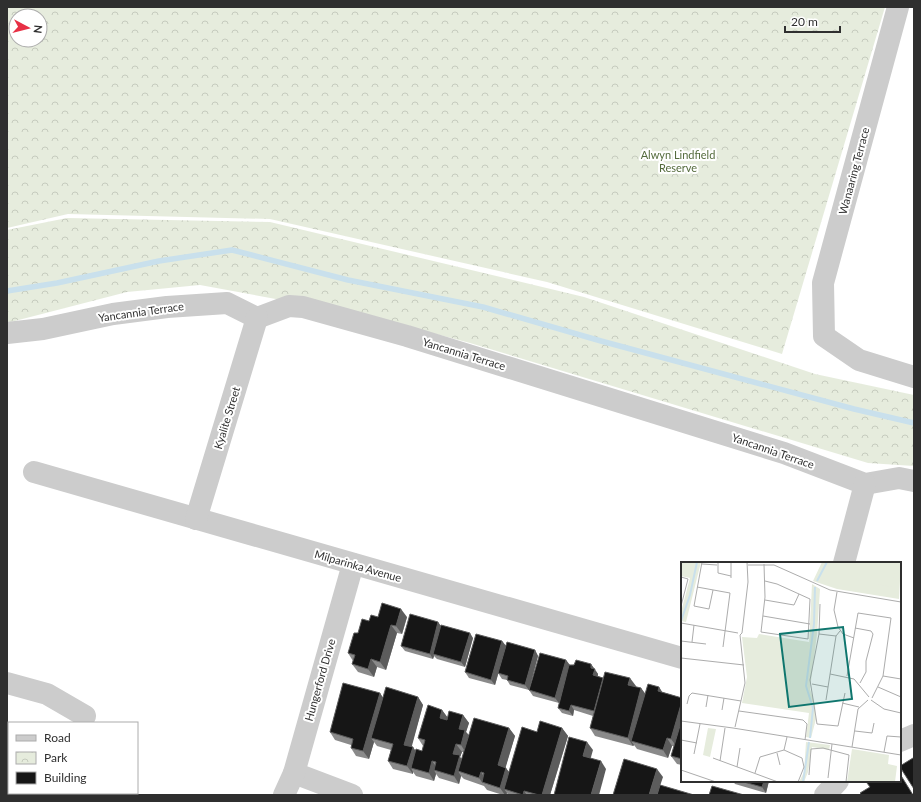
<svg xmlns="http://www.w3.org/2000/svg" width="921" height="802" font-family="Lato,sans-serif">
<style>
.park{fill:url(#park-crowns);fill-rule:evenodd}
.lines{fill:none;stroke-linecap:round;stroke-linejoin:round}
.stream{stroke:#c9e0ec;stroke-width:5.5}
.minor{stroke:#ccc;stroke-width:22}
.wall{fill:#8a8a8a;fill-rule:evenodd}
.shaded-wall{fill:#5c5c5c}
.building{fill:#161616;stroke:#5c5c5c}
.labels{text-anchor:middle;stroke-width:4;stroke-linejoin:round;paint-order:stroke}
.park-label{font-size:11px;fill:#546b3c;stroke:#fff}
.street-label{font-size:11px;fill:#2f2f2f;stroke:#fff}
.inset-river{fill:none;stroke:#c9e0ec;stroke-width:2}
.inset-road{fill:none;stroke:#acacac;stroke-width:1}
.view{fill:#0f766e;fill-opacity:0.15;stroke:#0f766e;stroke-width:2}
.inset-edge{fill:none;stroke:#2f2f2f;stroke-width:2}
</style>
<defs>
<pattern id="park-crowns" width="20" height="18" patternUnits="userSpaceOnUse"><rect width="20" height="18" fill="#e6ecdd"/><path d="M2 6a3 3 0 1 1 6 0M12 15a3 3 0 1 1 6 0" fill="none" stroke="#c6cbbe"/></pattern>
</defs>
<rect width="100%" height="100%" fill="#fff"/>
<g class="park">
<path d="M7 7H885L782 354 547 282 270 219 68 214 7 228ZM16 16H40V40H16Z"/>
<path d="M67 218 270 222 584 297 815 374 914 395V466L868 463 470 343 368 316 200 285 127 292 7 323V230Z"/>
</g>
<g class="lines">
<path class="stream" d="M7 291 57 283 159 261 232 250 348 280 483 307 601 341 854 409 914 423"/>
<g class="minor">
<path d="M898 7 823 283 824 336 859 360 914 377"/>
<path d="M7 333 43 329 113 314 167 307 227 303 257 318 289 306 303 307 407 336 784 453 865 484 899 478 914 481"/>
<path d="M34 472 682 658"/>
<path d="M196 519 257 318"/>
<path d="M844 563 865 484"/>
<path d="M7 683 47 694 85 716"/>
<path d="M900 741 914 735"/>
<path d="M294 773 352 795"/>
<path d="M284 795 294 773 353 564"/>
<path d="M825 795 838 781"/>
</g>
</g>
<g class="wall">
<path d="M378 617H407L402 634 397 633 386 670 377 667 374 677 358 672 352 664 353 661 348 653 369 621Z"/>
<path d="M438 622 441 626 473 638 465 667 437 659 434 656 433 659 405 651 401 646Z"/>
<path d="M502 641 506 646 495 685 469 678 465 672Z"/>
<path d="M535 650 538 656 529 690 510 685 507 680 502 679 498 673Z"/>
<path d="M566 660 569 665 591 664 598 674V676L603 678 641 688 645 694 659 687 662 692 682 698V765L677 764 671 756 674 746H672L668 758 637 749 634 745 633 746 595 736 590 728 593 716 574 710 573 716 562 713 558 708 559 703 533 696 529 690Z"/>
<path d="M380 693 383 698 418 697 423 705 411 747H413L416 752 422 751 423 746 418 738 442 710 447 717 463 715 469 723 466 732 469 735 509 728 515 736 505 768 509 772 537 732 562 728 568 736 550 795H508L507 793 506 795H503L487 790 484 786 464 779 461 776 459 784 439 778 436 774 434 781 416 776 413 772V774L393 769 388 761 391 750 377 746 374 742 369 759 356 756 351 748V745L335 740 330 732ZM462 752H464L462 759 460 757Z"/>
<path d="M733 781H769L766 793 735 784Z"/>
</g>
<g class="shaded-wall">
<path d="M401 609 407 617 402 634 396 626Z"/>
<path d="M438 622 442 628 433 654 434 656 433 659 430 654Z"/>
<path d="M391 625 397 633 386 670 380 662Z"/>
<path d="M470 633 473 638 465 667 461 662Z"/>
<path d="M502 641 506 646 495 685 491 680Z"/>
<path d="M535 650 538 656 529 690 525 685Z"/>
<path d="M371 659 377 667 374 677 368 669Z"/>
<path d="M566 660 570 665 559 703 555 698Z"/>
<path d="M591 664 598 674 597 680 593 675 591 668Z"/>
<path d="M630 678 636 686 634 693 628 685Z"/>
<path d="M659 687 664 695 658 691Z"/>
<path d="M641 688 647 696 631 741 634 745 633 746 628 738Z"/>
<path d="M380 693 385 701 371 738 374 742 369 759 363 751Z"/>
<path d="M418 697 423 705 410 753 404 745Z"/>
<path d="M682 701V729L677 747 671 739Z"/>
<path d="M571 705 574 710 573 716 569 711Z"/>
<path d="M442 710 448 718 445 726 440 718Z"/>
<path d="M463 715 469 723 466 732 471 738 466 753 461 745 459 729Z"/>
<path d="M509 728 515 736 504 773 498 765Z"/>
<path d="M562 728 568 736 550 795H542Z"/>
<path d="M667 738 672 746 668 758 663 750Z"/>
<path d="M587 742 593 750 589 764 583 756Z"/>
<path d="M456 744 462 752 460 757 465 764 458 771 461 776 459 784 454 776 453 754Z"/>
<path d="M413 747 418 755 411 768 413 772V774L407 766Z"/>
<path d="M432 761 438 769 434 770 436 774 434 781 429 773Z"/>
<path d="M601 761 606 769 599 795H591Z"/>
<path d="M506 768 512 776 504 789 507 793 506 795H505L500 788Z"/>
<path d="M657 769 663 777 657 795H649Z"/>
<path d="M481 772 486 780 482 782 479 778Z"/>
<path d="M764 781H769L766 793 762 787Z"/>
<path d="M524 791 527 795H523Z"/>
</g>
<g class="building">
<path d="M382 603 401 609 396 626 391 625 380 662 371 659 368 669 352 664 355 655 348 653 354 633H358L362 619 369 621 371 615 378 617Z"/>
<path d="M410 614 438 622 430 654 401 646Z"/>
<path d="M441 625 470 633 461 662 433 654Z"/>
<path d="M476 634 502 641 491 680 465 672Z"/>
<path d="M507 642 535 650 525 685 507 680 508 676 498 673Z"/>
<path d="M540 653 566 660 555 698 529 690Z"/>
<path d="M576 660 591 664V668L595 669 593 675 603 678 594 711 571 705 569 711 558 708 569 665H574Z"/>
<path d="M605 672 630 678 628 685 641 688 628 738 590 728Z"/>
<path d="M343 683 380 693 363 751 351 748 353 739 330 732Z"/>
<path d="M648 684 659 687 658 691 682 698V701L671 739 667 738 663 750 631 741Z"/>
<path d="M386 687 418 697 404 745 413 747 407 766 388 761 393 744 371 738Z"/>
<path d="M428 705 442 710 440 718 447 720 449 711 463 715 459 729 465 730 461 745 456 744 453 754 460 755 454 776 434 770 436 762 432 761 429 773 411 768 416 749 422 751 425 740 418 738Z"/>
<path d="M474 718 509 728 498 765 506 768 500 788 482 782 484 773 481 772 479 778 458 771Z"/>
<path d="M682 719V759L671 756Z"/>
<path d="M540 721 562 728 542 795H539L524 791 523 795 504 789 522 727 537 732Z"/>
<path d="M569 737 587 742 583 756 601 761 591 795H554Z"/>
<path d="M913 758 914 759V789L900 767V766Z"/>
<path d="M624 759 657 769 649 795H613Z"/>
<path d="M900 774 913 795H862L860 793 870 787 867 783 870 781H900Z"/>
<path d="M740 781H764L762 787Z"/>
<path d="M660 785 694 795H657Z"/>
<path d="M712 786 744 795H709Z"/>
</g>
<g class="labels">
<g class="park-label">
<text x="678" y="159">Alwyn Lindfield<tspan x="678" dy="13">Reserve</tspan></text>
</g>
<g class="street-label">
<text transform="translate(854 171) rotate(-75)" y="4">Wanaaring Terrace</text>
<text transform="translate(141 312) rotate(-8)" y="4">Yancannia Terrace</text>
<text transform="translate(464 354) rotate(17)" y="4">Yancannia Terrace</text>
<text transform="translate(227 418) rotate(-73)" y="4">Kyalite Street</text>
<text transform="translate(773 451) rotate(19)" y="4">Yancannia Terrace</text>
<text transform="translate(358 566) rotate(16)" y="4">Milparinka Avenue</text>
<text transform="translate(320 680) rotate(-74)" y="4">Hungerford Drive</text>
</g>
</g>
<g transform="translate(681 562)">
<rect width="220" height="220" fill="#fff"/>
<path d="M0 0H20L5 60 0 59V50L9 16 0 14ZM141 0H220L218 37 156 27 132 19ZM131 22 139 27 136 72 129 127 134 142 135 157 130 176 125 175 128 151 61 141 66 115 61 75 76 76 78 72 128 80V83ZM27 166 35 167 29 195 22 193ZM125 180 149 183 148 188 131 185 127 210 123 220H118L123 210ZM171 187 208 193 207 202 216 204 214 220H166Z" fill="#e6ecdd"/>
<path d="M178 0H193L189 21 175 18ZM200 0 215 2 211 25 196 22ZM178 201 192 204 189 220H175ZM194 204 208 206 205 220H191Z" fill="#e6ecdd"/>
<path class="inset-river" d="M136 19 146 0M0 59 9 33 16 0M129 176 132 146 125 124 133 62 134 25M122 220 128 180"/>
<path class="inset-road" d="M21 0 13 44 28 47 32 28M37 0V11L50 14M50 0V16M21 2 36 3M83 2 84 35 80 70 127 77 129 37 96 22 84 19M67 3H93L149 28 220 40M0 15 7 17 0 44M16 25 49 31 42 85M156 30 153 48 157 65 162 72 173 76M84 38 113 43 118 32M139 42 138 72 129 118 136 162 157 164 164 131M82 54 129 62M0 61 57 71M174 66 190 69 192 72 185 99V110L179 121M138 72 155 74M0 79 25 82M11 80 13 63M0 96 63 103M149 112 173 117 188 135M166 114 177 51 210 56 202 114 191 136M202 114 220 117M131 122 147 125M197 125 220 135M145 138 155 74 159 69M190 138 203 147 220 151M161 141 178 145M6 142 8 134 11 131 60 139M25 145 27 133M41 148 43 136M58 149 122 158 126 162 124 178M0 159 52 166M54 165 64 121 59 73 61 71 67 20 66 0M52 166 220 193M174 169 191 171 193 161M0 178 16 181M171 185 177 147 187 138M103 188 121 196 123 205 117 220M203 190 206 174 220 175M96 191 99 203M13 192 19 162M32 196 97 220M39 199 44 166M56 205 59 186M0 208 35 220M74 211 79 195 103 188 106 175M128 213 130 187 142 186 168 193 165 220M147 216 151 182"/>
<path class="view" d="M162 65 171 137 108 145 99 72Z"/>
<rect width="220" height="220" class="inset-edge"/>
</g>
<rect width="921" height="802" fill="none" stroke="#2f2f2f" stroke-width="16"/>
<rect x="8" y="722" width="130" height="72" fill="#ffffff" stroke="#acacac"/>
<rect x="16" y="735" width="20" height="6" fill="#cccccc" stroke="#acacac"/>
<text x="44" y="742" font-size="12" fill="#2f2f2f">Road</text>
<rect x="16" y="752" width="20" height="12" fill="url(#park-crowns)" stroke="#acacac"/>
<text x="44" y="762" font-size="12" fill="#2f2f2f">Park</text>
<rect x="16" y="772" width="20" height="12" fill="#161616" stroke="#acacac"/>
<text x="44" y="782" font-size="12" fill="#2f2f2f">Building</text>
<g transform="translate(28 28) rotate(97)"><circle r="19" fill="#ffffff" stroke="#acacac"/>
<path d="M0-3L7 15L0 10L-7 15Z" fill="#e73045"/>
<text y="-6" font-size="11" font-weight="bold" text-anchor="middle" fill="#2f2f2f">N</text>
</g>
<path d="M785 26v6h55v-6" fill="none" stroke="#2f2f2f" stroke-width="2"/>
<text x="791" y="26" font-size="12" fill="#2f2f2f" stroke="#ffffff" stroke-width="3" paint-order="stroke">20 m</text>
</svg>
